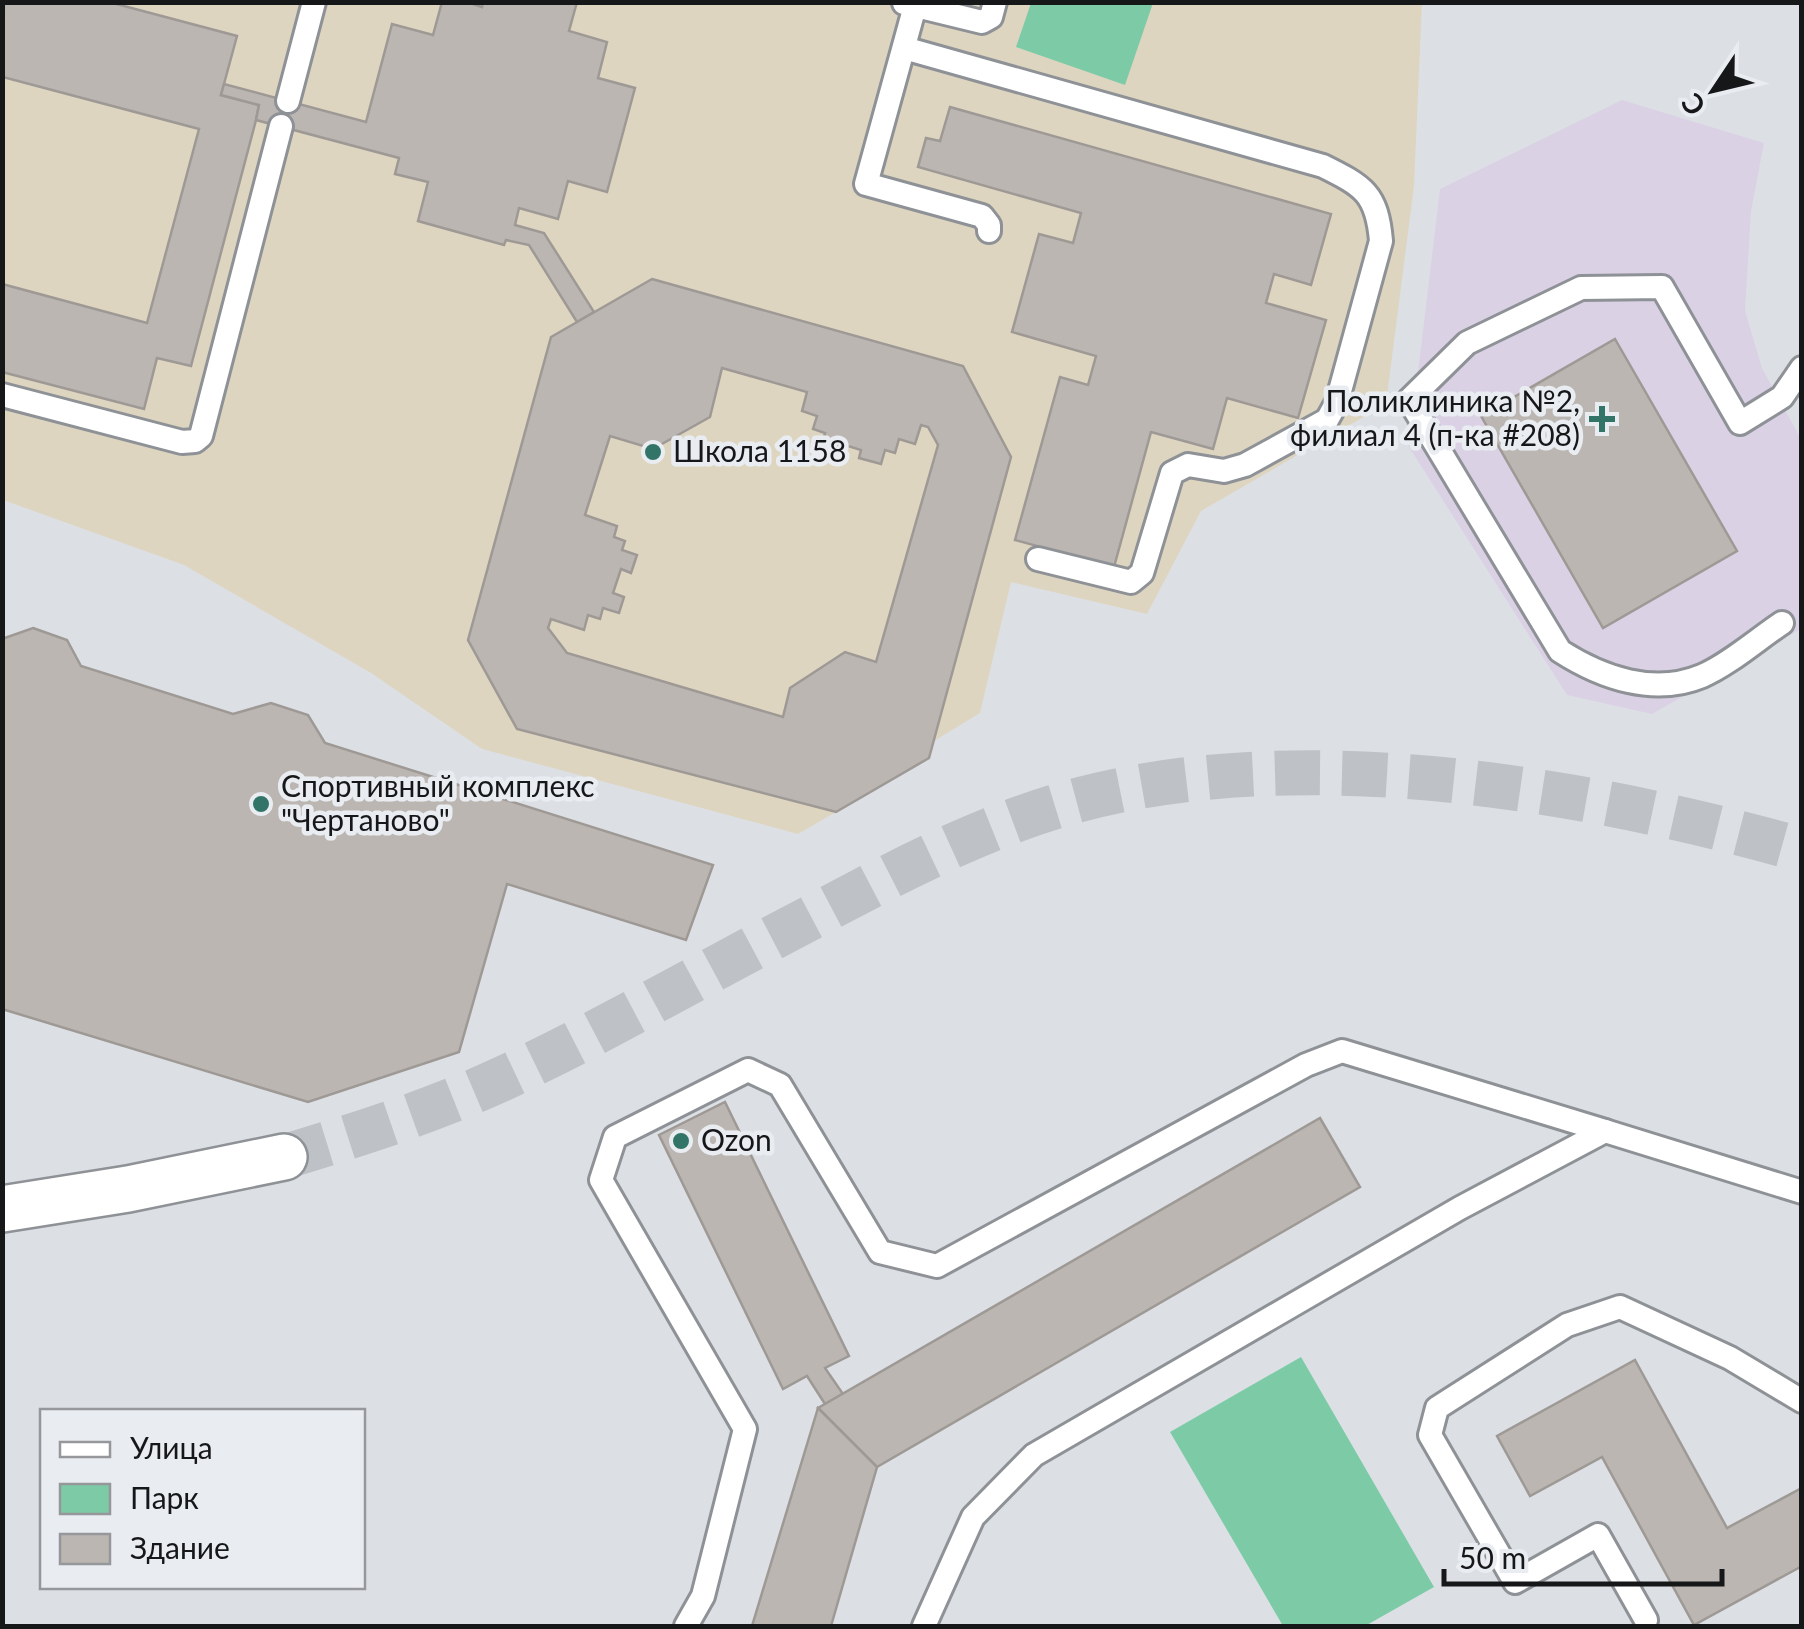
<svg xmlns="http://www.w3.org/2000/svg" width="1804" height="1629" font-family="Lato,sans-serif">
<style>
.education{fill:#ded5c0}
.medical{fill:#dbd1e5}
.green{fill:#7dcba6}
.building{fill:#bbb6b2;stroke:#9e9995;stroke-width:2.5;fill-rule:evenodd}
.lines{fill:none;stroke-linecap:round;stroke-linejoin:round}
.street-tunnel{stroke:#bec2c6;stroke-width:45;stroke-dasharray:45 22;stroke-linecap:butt}
.lane-casing{stroke:#8e9296;stroke-width:28}
.street-casing{stroke:#8e9296;stroke-width:50}
.lane{stroke:#fff;stroke-width:22}
.street{stroke:#fff;stroke-width:45}
.poi-dot{fill:#327568;stroke:#e9edf2;stroke-width:4}
.labels{text-anchor:middle;stroke-width:9;stroke-linejoin:round;paint-order:stroke}
.poi-label{font-size:30px;fill:#161719;stroke:#e9edf2;text-anchor:start}
</style>
<rect width="100%" height="100%" fill="#dce0e5"/>
<path class="education" d="M2 3H1422L1414 186 1386 404 1201 511 1147 614 1011 582 980 713 934 741 929 758 798 834 482 749 371 673 184 565 3 500Z"/>
<path class="medical" d="M1622 100 1764 143 1751 211 1745 311 1762 368 1801 439V629L1652 714 1567 695 1409 447 1440 189Z"/>
<g class="green">
<path d="M1031 3H1153L1125 85 1016 47Z"/>
<path d="M1301 1357 1434 1587 1365 1626H1283L1170 1432Z"/>
</g>
<g class="building">
<path d="M4 2H109L237 36 221 95 259 105 256 120 191 366 157 358 144 409 2 372V284L147 323 199 129 3 77 2 80Z"/>
<path d="M442 2H467L482 7 483 2H577L569 31 607 42 598 78 635 88 607 192 568 181 558 219 519 208 515 225 544 233 594 312 577 322 529 245 506 240 504 245 418 221 428 182 395 174 399 158 256 120 259 105 221 95 224 84 366 122 392 24 433 35Z"/>
<path d="M950 107 1331 214 1311 285 1274 274 1266 303 1326 320 1298 418 1227 398 1213 449 1151 432 1114 567 1015 540 1060 377 1088 385 1096 356 1012 332 1039 234 1073 243 1081 213 918 167 926 138 940 141Z"/>
<path d="M652 279 963 366 1011 457 929 758 836 812 517 729 468 640 551 337ZM722 368 807 392 802 411 817 416 813 429 825 433 822 447 843 453 845 445 861 450 859 458 881 464 885 450 895 453 899 439 915 444 921 425 928 427 938 445 876 662 845 652 790 688 783 717 567 653 548 628 551 619 584 630 588 615 600 619 603 608 619 613 624 597 613 593 621 569 631 573 637 555 622 550 625 541 614 537 617 526 585 515 610 436 653 449 710 417Z"/>
<path d="M1615 339 1737 551 1603 628 1481 416Z"/>
<path d="M33 628 67 640 81 666 233 714 271 703 308 715 325 743 713 865 686 940 507 884 459 1052 308 1102 2 1009V639Z"/>
<path d="M725 1102 849 1356 825 1368 843 1394 825 1404 807 1376 783 1389 659 1135Z"/>
<path d="M1320 1118 1360 1187 877 1467 818 1408Z"/>
<path d="M1635 1360 1727 1528 1800 1489 1802 1492V1566L1694 1625 1602 1457 1530 1496 1497 1436Z"/>
<path d="M818 1408 877 1467 831 1626H752Z"/>
</g>
<g class="lines">
<path class="street-tunnel" d="M284 1157C359 1134 433 1111 504 1078 596 1035 686 983 776 936 866 889 956 837 1054 807 1281 737 1577 786 1802 850"/>
<defs>
<g id="lane">
<path d="M904 3 982 22 991 17 995 2"/>
<path d="M915 6 866 184 982 216 989 225V231"/>
<path d="M904 48 1323 166C1363 186 1377 193 1381 241L1337 402 1327 420 1245 465 1224 471 1188 465 1172 473 1142 573 1131 582 1038 559"/>
<path d="M288 101 314 2"/>
<path d="M2 395 182 442 195 441 201 436 281 126"/>
<path d="M1782 623C1758 639 1728 665 1702 676 1654 696 1602 678 1560 651L1409 400 1467 343 1581 288 1662 287 1740 423 1782 397 1802 368"/>
<path d="M1646 1620 1598 1535 1515 1582 1430 1435 1437 1408 1567 1325 1620 1307 1730 1358 1802 1401"/>
<path d="M686 1626 703 1596 745 1429 601 1180 615 1137 748 1070 780 1085 880 1252 937 1266 1306 1065 1342 1051 1605 1131"/>
<path d="M924 1626 973 1517 1034 1455 1460 1208 1605 1131 1802 1192"/>
</g>
<path id="street" d="M2 1209 128 1189 284 1157"/>
</defs>
<use href="#lane" class="lane-casing"/>
<use href="#street" class="street-casing"/>
<use href="#lane" class="lane"/>
<use href="#street" class="street"/>
</g>
<g class="poi-dot">
<path d="M1597 404h10v10h10v10h-10v10h-10v-10h-10v-10h10z"/>
<circle cx="653" cy="452" r="10"/>
<circle cx="261" cy="804" r="10"/>
<circle cx="681" cy="1141" r="10"/>
</g>
<g class="labels">
<g class="poi-label">
<text x="1580" y="412" text-anchor="end">Поликлиника №2,<tspan x="1580" dy="34">филиал 4 (п-ка #208)</tspan></text>
<text x="673" y="462">Школа 1158</text>
<text x="281" y="797">Спортивный комплекс<tspan x="281" dy="34">"Чертаново"</tspan></text>
<text x="701" y="1151">Ozon</text>
</g>
</g>
<rect width="1804" height="1629" fill="none" stroke="#161719" stroke-width="10"/>
<rect x="40" y="1409" width="325" height="180" fill="#e9edf2" stroke="#95979b" stroke-width="2.5"/>
<rect x="60" y="1442" width="50" height="15" fill="#ffffff" stroke="#95979b" stroke-width="2.5"/>
<text x="130" y="1459" font-size="30" fill="#161719">Улица</text>
<rect x="60" y="1484" width="50" height="30" fill="#7dcba6" stroke="#95979b" stroke-width="2.5"/>
<text x="130" y="1509" font-size="30" fill="#161719">Парк</text>
<rect x="60" y="1534" width="50" height="30" fill="#bbb6b2" stroke="#95979b" stroke-width="2.5"/>
<text x="130" y="1559" font-size="30" fill="#161719">Здание</text>
<g transform="translate(1714 90) rotate(235)" stroke="#e9edf2" stroke-width="8" paint-order="stroke">
<path d="M0-8L18 38L0 25L-18 38Z" fill="#161719"/>
<text y="-15" font-size="28" font-weight="bold" text-anchor="middle" fill="#161719">С</text>
</g>
<path d="M1444 1569v15h278v-15" fill="none" stroke="#161719" stroke-width="5"/>
<text x="1459" y="1569" font-size="30" fill="#161719" stroke="#e9edf2" stroke-width="8" paint-order="stroke">50 m</text>
</svg>
